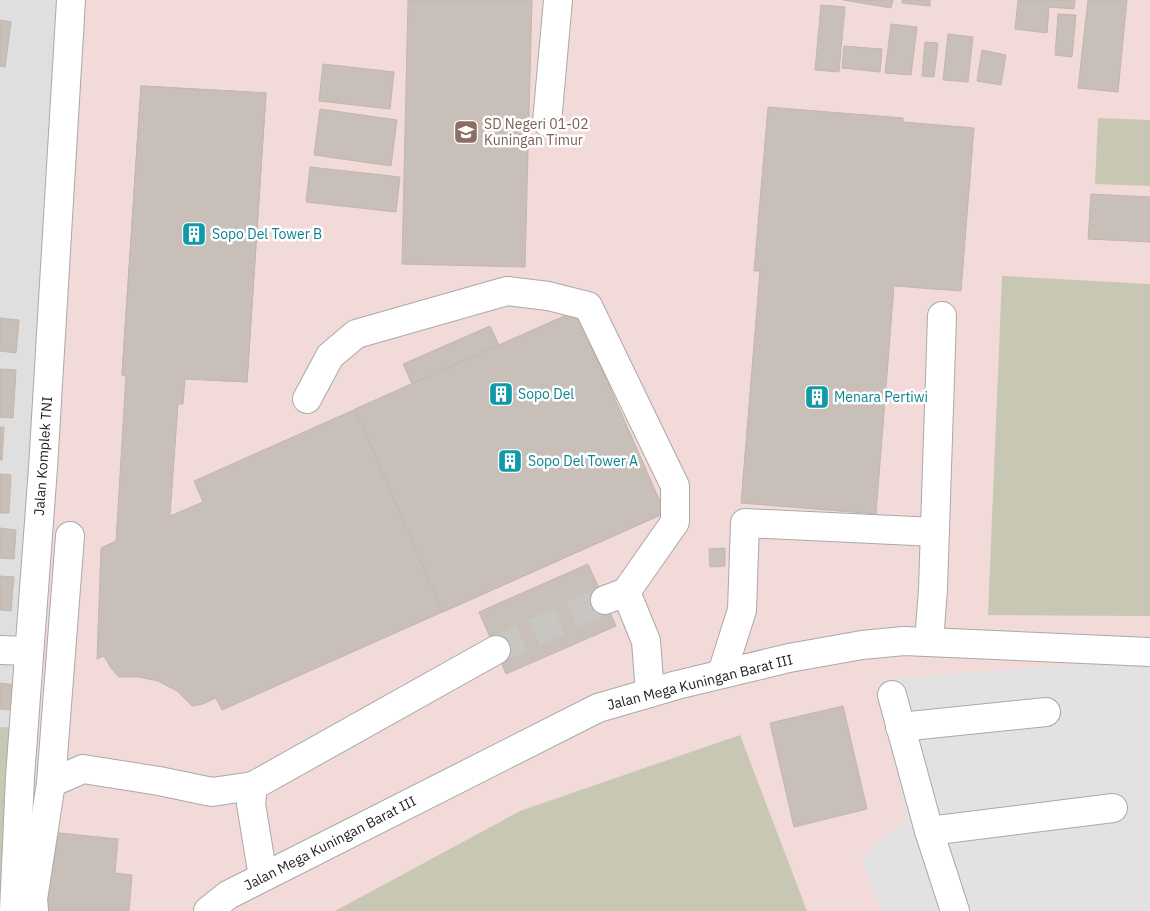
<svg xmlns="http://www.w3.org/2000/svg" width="1150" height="911" font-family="'IBM Plex Sans',sans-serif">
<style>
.residential{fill:#e0dfdf}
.commercial{fill:#f2dad9}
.construction{fill:#c7c7b4}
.parking{fill:#e2e2e2}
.building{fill:#c7bfb8;stroke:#c4b6ab}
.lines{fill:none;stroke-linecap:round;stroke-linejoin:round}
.minor-tunnel{stroke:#c8c6c1;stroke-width:28;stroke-dasharray:28 14;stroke-linecap:butt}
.minor-casing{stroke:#a9a9a9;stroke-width:30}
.minor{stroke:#fff;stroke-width:28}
.labels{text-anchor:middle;stroke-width:5;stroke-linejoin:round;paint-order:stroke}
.education-label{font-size:14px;fill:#785e54;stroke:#fff;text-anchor:start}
.culture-label{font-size:14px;fill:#0d838f;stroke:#fff;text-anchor:start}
.street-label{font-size:14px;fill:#222;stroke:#fff}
</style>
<rect width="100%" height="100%" fill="#f2efe9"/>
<path class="residential" d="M0 0H60L31 911H0Z"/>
<path class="commercial" d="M60 0H1150V911H31Z"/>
<g class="construction">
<path d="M1098 118 1150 120V186L1095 184Z"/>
<path d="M1002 276 1150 284V616L988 615Z"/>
<path d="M0 727 16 728 3 911H0Z"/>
<path d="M740 735 807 911H335L520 811Z"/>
</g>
<path class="parking" d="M1093 663 1150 669V911H881L861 857 907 818 877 680Z"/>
<g class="building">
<path d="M408 0H532L525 267 402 264Z"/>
<path d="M843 0H893L891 8Z"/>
<path d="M902 0H930V6L902 3Z"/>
<path d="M1018 0H1075L1074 9 1049 7 1047 33 1015 29Z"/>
<path d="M1088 0H1127L1118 92 1078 88Z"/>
<path d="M821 5 845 7 839 72 815 70Z"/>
<path d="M1058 14 1076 15 1072 57 1055 55Z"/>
<path d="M0 20 11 22 5 67 0 66Z"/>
<path d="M891 24 917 27 911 75 885 73Z"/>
<path d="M948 34 973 37 968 82 943 80Z"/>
<path d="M925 42 938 43 934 77 922 76Z"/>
<path d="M844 46 882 49 880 72 842 68Z"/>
<path d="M982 50 1006 55 1001 85 977 81Z"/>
<path d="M323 64 394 72 390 109 319 101Z"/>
<path d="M141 86 266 93 247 382 122 375Z"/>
<path d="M141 86 266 93 247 382 185 379 183 404H178L170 516 203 502 194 481 412 384 403 364 490 326 499 345 576 311 665 513 222 710 216 698 203 704 192 706 177 691 158 681 139 677H119L111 668 104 656 97 659 101 548 116 541 126 375H122Z"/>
<path d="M768 107 903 118V122L974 128 961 291 894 286 876 514 741 503 760 271H754Z"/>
<path d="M320 109 397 120 391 166 314 155Z"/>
<path d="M310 167 400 177 396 212 306 202Z"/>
<path d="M1091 194 1150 197V242L1088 239Z"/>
<path d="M576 311 665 513 443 612 355 409Z"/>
<path d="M0 318 19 320 16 353 0 351Z"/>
<path d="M0 369 16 370 13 418 0 417Z"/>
<path d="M0 427H4L2 460H0Z"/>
<path d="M0 474 11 475 9 513H0Z"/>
<path d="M0 528 16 530 14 559 0 558Z"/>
<path d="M725 548V566L710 567 709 549Z"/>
<path d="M588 564 616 626 506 674 479 612Z"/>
<path d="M0 576 14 577 11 611 0 610Z"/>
<path d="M0 683 16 685 14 710 0 709Z"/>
<path d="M843 706 867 809 794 827 770 723Z"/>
<path d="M49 832 118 839 115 873 132 875 129 911H42Z"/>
</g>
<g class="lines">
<path class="minor-tunnel" d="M496 650 605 600"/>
<defs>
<g id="minor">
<path d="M547 122 558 0"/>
<path d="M307 399 330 356 356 334 507 291 548 296 588 306 675 486V522L626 592 605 600"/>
<path d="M626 592 646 641 650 693"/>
<path d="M929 642 933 589 942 316"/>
<path d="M0 650 29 651"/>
<path d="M722 673 742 610 745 523 935 532"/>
<path d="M892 695 929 831 955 911"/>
<path d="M900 727 1046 712"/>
<path d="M51 783 83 769 159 781 212 792 253 786"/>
<path d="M929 831 1113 808"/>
<path d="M263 877 251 804 253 786 496 650"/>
<path d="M14 911 20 777 43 468 71 0"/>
<path d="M34 911 33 899 51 783 70 536"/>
<path d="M208 911 228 895 598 708 677 685 789 658 862 645 904 641 1150 652"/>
</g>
</defs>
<use href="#minor" class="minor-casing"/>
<use href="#minor" class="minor"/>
</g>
<defs>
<symbol id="school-square" viewBox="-11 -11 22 22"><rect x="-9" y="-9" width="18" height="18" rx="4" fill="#8d6e63" stroke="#fff"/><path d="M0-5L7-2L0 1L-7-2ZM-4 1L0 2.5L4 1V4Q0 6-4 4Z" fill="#fff"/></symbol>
<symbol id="building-square" viewBox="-11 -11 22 22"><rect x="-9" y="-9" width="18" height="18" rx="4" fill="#0f9aa8" stroke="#fff"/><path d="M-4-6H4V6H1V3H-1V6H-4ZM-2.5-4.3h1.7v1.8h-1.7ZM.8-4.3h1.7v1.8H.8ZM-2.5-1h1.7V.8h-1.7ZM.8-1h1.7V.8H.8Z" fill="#fff"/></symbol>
</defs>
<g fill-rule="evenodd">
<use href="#school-square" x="452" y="118" width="28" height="28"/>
<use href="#building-square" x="180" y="220" width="28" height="28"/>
<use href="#building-square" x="487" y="380" width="28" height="28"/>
<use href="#building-square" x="803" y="383" width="28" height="28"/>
<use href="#building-square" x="496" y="447" width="28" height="28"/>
</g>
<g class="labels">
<g class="education-label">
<text x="484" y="129">SD Negeri 01-02<tspan x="484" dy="16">Kuningan Timur</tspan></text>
</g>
<g class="culture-label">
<text x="212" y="239">Sopo Del Tower B</text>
<text x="518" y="399">Sopo Del</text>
<text x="834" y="402">Menara Pertiwi</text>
<text x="528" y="466">Sopo Del Tower A</text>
</g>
<g class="street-label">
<text transform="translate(43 456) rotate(-86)" y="5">Jalan Komplek TNI</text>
<text transform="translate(700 682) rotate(-14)" y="5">Jalan Mega Kuningan Barat III</text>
<text transform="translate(330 843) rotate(-27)" y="5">Jalan Mega Kuningan Barat III</text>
</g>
</g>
</svg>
